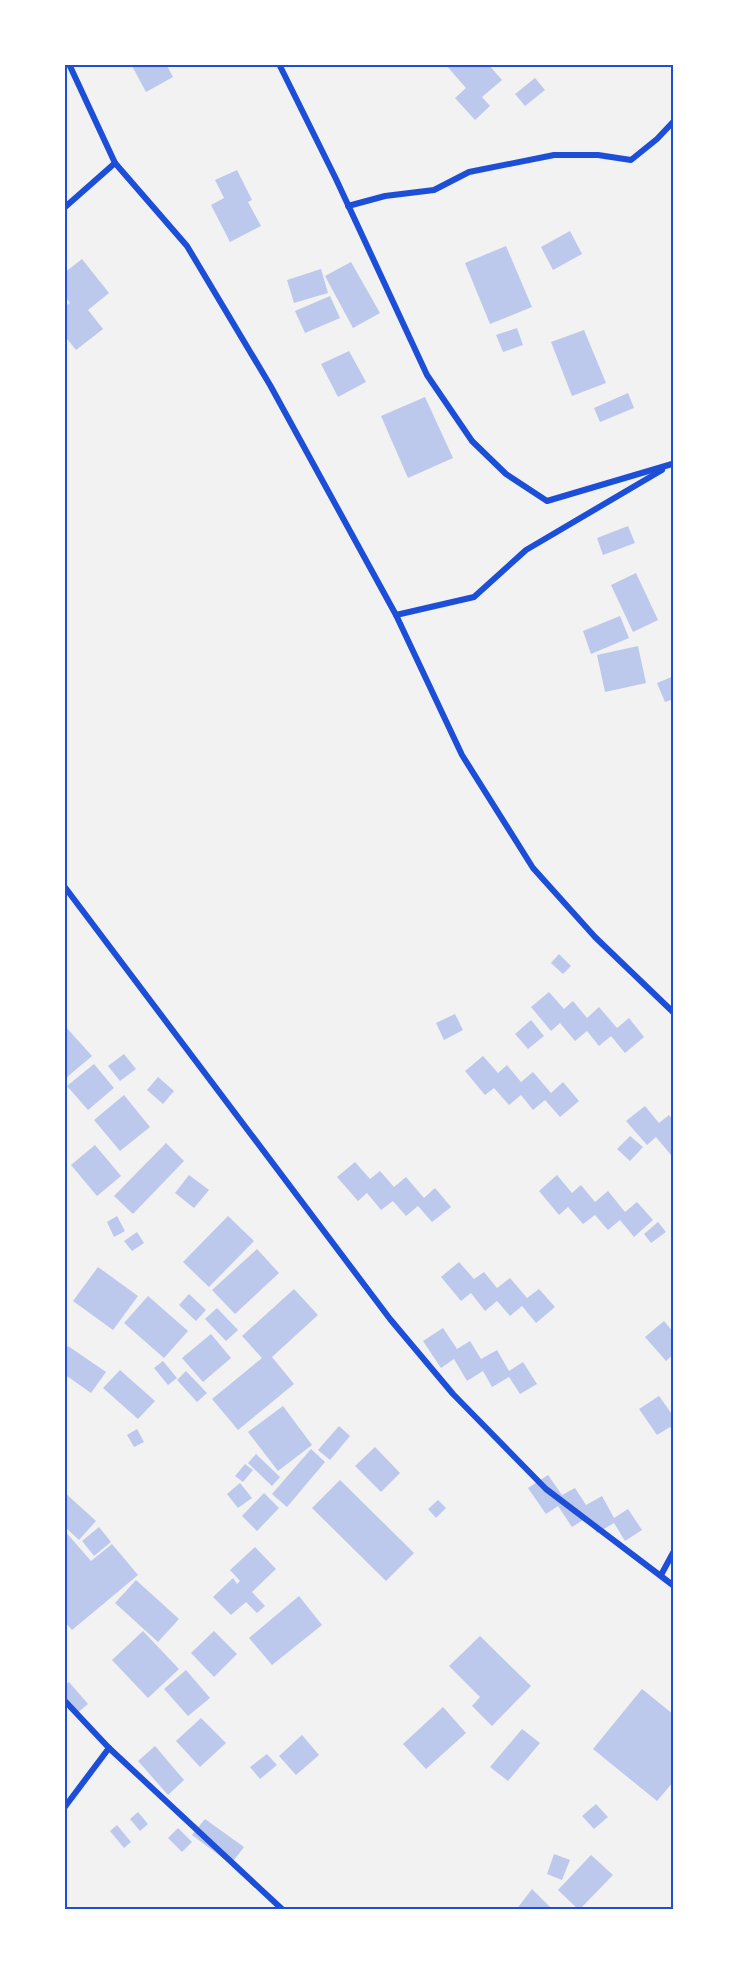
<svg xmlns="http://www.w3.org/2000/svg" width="738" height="1974" font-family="Rubik,sans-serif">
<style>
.building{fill:#bdc9ec}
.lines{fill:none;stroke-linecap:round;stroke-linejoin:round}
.minor{stroke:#1d4ed8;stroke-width:6}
.neatline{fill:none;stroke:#1d4ed8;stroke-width:2}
</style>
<rect width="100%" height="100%" fill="#f2f2f2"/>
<g class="building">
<path d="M131 64H166L173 77 146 92Z"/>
<path d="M445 64H488L502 80 482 97 490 106 475 120 455 98 466 88Z"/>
<path d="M535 78 545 90 525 106 515 94Z"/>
<path d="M237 170 252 200 248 202 261 226 230 242 211 205 224 198 215 180Z"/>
<path d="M570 231 582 254 553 270 541 247Z"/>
<path d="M506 246 532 307 490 324 465 263Z"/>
<path d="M82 259 109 293 88 310 103 329 76 350 64 335V307L70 303 64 295V273Z"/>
<path d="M351 262 380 313 353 328 325 276Z"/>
<path d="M321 269 328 293 294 303 287 280Z"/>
<path d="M330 296 340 318 305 333 295 311Z"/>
<path d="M517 328 523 345 503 352 496 335Z"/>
<path d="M584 330 606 383 572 396 551 342Z"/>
<path d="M349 351 366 382 338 397 321 364Z"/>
<path d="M628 393 634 408 600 422 594 408Z"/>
<path d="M425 397 453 458 408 478 381 416Z"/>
<path d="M628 526 635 543 603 555 597 538Z"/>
<path d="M636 573 658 620 633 632 611 585Z"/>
<path d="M620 616 629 638 591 654 583 631Z"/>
<path d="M638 646 646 683 605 692 597 655Z"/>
<path d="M674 676V699L665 702 657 683Z"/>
<path d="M559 954 571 966 563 974 551 963Z"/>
<path d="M549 992 564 1009 573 1001 587 1018 599 1007 617 1028 629 1018 644 1037 625 1053 611 1036 599 1046 587 1031 575 1041 560 1023 551 1031 531 1007Z"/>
<path d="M455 1014 463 1030 444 1040 436 1023Z"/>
<path d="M531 1020 544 1036 528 1049 515 1034Z"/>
<path d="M64 1025 92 1056 67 1077 64 1074Z"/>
<path d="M124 1054 136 1069 120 1081 108 1066Z"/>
<path d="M483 1056 498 1073 507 1065 521 1082 533 1072 551 1093 563 1082 579 1101 560 1117 545 1100 533 1110 521 1095 509 1105 494 1088 485 1095 465 1071Z"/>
<path d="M94 1064 114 1088 88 1110 67 1086Z"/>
<path d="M158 1077 174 1091 163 1104 147 1090Z"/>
<path d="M124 1095 150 1127 120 1151 94 1120Z"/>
<path d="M645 1106 659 1123 669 1115 674 1121V1152L671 1155 656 1137 647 1145 626 1121Z"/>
<path d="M630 1136 643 1147 630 1161 617 1149Z"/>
<path d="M166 1143 184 1161 133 1214 114 1196Z"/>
<path d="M95 1145 121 1176 97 1196 71 1165Z"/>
<path d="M355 1162 370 1179 380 1171 394 1187 406 1177 424 1198 435 1188 451 1207 432 1222 418 1206 406 1216 393 1201 381 1210 367 1193 358 1201 337 1177Z"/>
<path d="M189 1175 209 1190 194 1208 175 1193Z"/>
<path d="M557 1175 572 1193 581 1185 595 1202 608 1191 625 1212 637 1202 653 1220 634 1237 620 1220 608 1230 595 1215 583 1224 568 1207 559 1215 539 1191Z"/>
<path d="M117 1216 125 1231 114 1237 107 1222Z"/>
<path d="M228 1216 254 1241 209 1287 183 1262Z"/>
<path d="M658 1222 666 1232 651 1243 644 1234Z"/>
<path d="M137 1232 144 1243 132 1251 124 1241Z"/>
<path d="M257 1249 279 1273 235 1314 212 1290Z"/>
<path d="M459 1262 474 1279 484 1272 497 1288 510 1278 527 1298 539 1289 555 1307 536 1323 522 1306 510 1316 497 1301 485 1311 471 1293 461 1301 441 1277Z"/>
<path d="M98 1267 138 1296 113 1330 73 1301Z"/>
<path d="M294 1289 318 1315 272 1357 294 1384 238 1430 212 1399 262 1358 242 1336Z"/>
<path d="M189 1294 206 1310 196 1321 179 1305Z"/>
<path d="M148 1296 188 1331 164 1358 124 1323Z"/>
<path d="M217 1308 238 1330 226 1341 205 1319Z"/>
<path d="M664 1321 674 1333V1354L666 1361 645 1337Z"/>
<path d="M443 1328 457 1349 470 1341 481 1359 497 1350 509 1371 523 1362 537 1384 520 1394 509 1377 492 1387 483 1371 467 1381 454 1359 441 1368 423 1341Z"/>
<path d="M211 1334 231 1358 203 1382 182 1358Z"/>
<path d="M68 1346 106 1372 91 1393 64 1374V1351Z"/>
<path d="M163 1361 177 1378 168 1385 154 1368Z"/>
<path d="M120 1370 155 1401 138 1419 103 1388Z"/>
<path d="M186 1371 207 1393 197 1402 177 1380Z"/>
<path d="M659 1396 674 1417V1433L670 1427 657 1435 639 1409Z"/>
<path d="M283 1406 312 1445 278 1471 248 1432Z"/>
<path d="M339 1426 350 1436 330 1460 318 1450Z"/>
<path d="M137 1429 144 1442 134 1447 127 1435Z"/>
<path d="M375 1447 400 1473 381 1492 355 1466Z"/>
<path d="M311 1449 325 1462 287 1507 272 1494Z"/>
<path d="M256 1454 280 1477 272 1486 248 1463Z"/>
<path d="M245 1464 253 1470 243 1482 235 1476Z"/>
<path d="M548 1475 562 1495 575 1488 586 1505 602 1496 614 1518 628 1509 642 1530 625 1541 614 1523 597 1533 588 1517 572 1527 558 1506 546 1514 528 1488Z"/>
<path d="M340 1480 414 1553 386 1581 312 1508Z"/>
<path d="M240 1483 252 1498 238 1508 227 1494Z"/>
<path d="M64 1492 96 1521 79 1540 64 1526Z"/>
<path d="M264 1493 279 1508 257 1531 242 1516Z"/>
<path d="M438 1500 446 1508 436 1518 428 1509Z"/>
<path d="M99 1527 111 1542 94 1556 82 1541Z"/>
<path d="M64 1530 91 1561 112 1544 138 1575 72 1630 64 1621Z"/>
<path d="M255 1547 276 1569 252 1592 265 1606 257 1613 246 1602 231 1615 213 1597 233 1578 237 1584 240 1581 230 1570Z"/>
<path d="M136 1580 179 1619 158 1642 115 1603Z"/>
<path d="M299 1596 322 1625 272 1665 249 1638Z"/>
<path d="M143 1631 179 1669 148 1698 112 1660Z"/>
<path d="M214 1631 237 1654 214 1677 191 1653Z"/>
<path d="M480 1636 531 1686 492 1726 472 1706 480 1697 449 1666Z"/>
<path d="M186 1670 210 1698 188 1716 164 1689Z"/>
<path d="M69 1682 88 1704 75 1715 64 1702V1686Z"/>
<path d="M642 1689 674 1715V1781L657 1801 593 1749Z"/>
<path d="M443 1707 466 1733 426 1769 403 1744Z"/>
<path d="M201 1718 226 1743 200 1767 176 1741Z"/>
<path d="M522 1729 540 1743 508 1781 490 1767Z"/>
<path d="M302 1735 319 1755 296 1775 279 1756Z"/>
<path d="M155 1746 184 1780 168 1795 138 1761Z"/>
<path d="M267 1754 277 1765 260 1779 250 1767Z"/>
<path d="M596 1804 608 1817 594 1829 582 1816Z"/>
<path d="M138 1812 148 1824 140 1831 130 1819Z"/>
<path d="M205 1819 244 1847 231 1864 192 1835Z"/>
<path d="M117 1825 131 1842 124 1848 110 1831Z"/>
<path d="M178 1828 192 1842 182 1852 168 1838Z"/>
<path d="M554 1854 570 1860 562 1880 547 1874Z"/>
<path d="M591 1855 613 1875 579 1910 558 1890Z"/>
<path d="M532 1889 553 1910H516Z"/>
</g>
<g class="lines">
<g class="minor">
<path d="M69 64 115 163 187 246 270 385 396 615 462 755 533 868 595 937 674 1013"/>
<path d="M279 64 336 179 427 375 472 441 506 474 547 501 672 464"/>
<path d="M348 206 385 196 434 190 469 172 554 155H598L631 160 657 139 674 121"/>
<path d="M64 208 115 163"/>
<path d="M396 615 474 597 526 550 662 470"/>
<path d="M64 886 390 1319 453 1394 546 1489 674 1586"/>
<path d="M661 1575 674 1551"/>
<path d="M64 1700 109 1748 283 1910"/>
<path d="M64 1808 109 1748"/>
</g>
</g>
<rect width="738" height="1974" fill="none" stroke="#ffffff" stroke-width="132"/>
<rect x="66" y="66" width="606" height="1842" class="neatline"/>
</svg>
